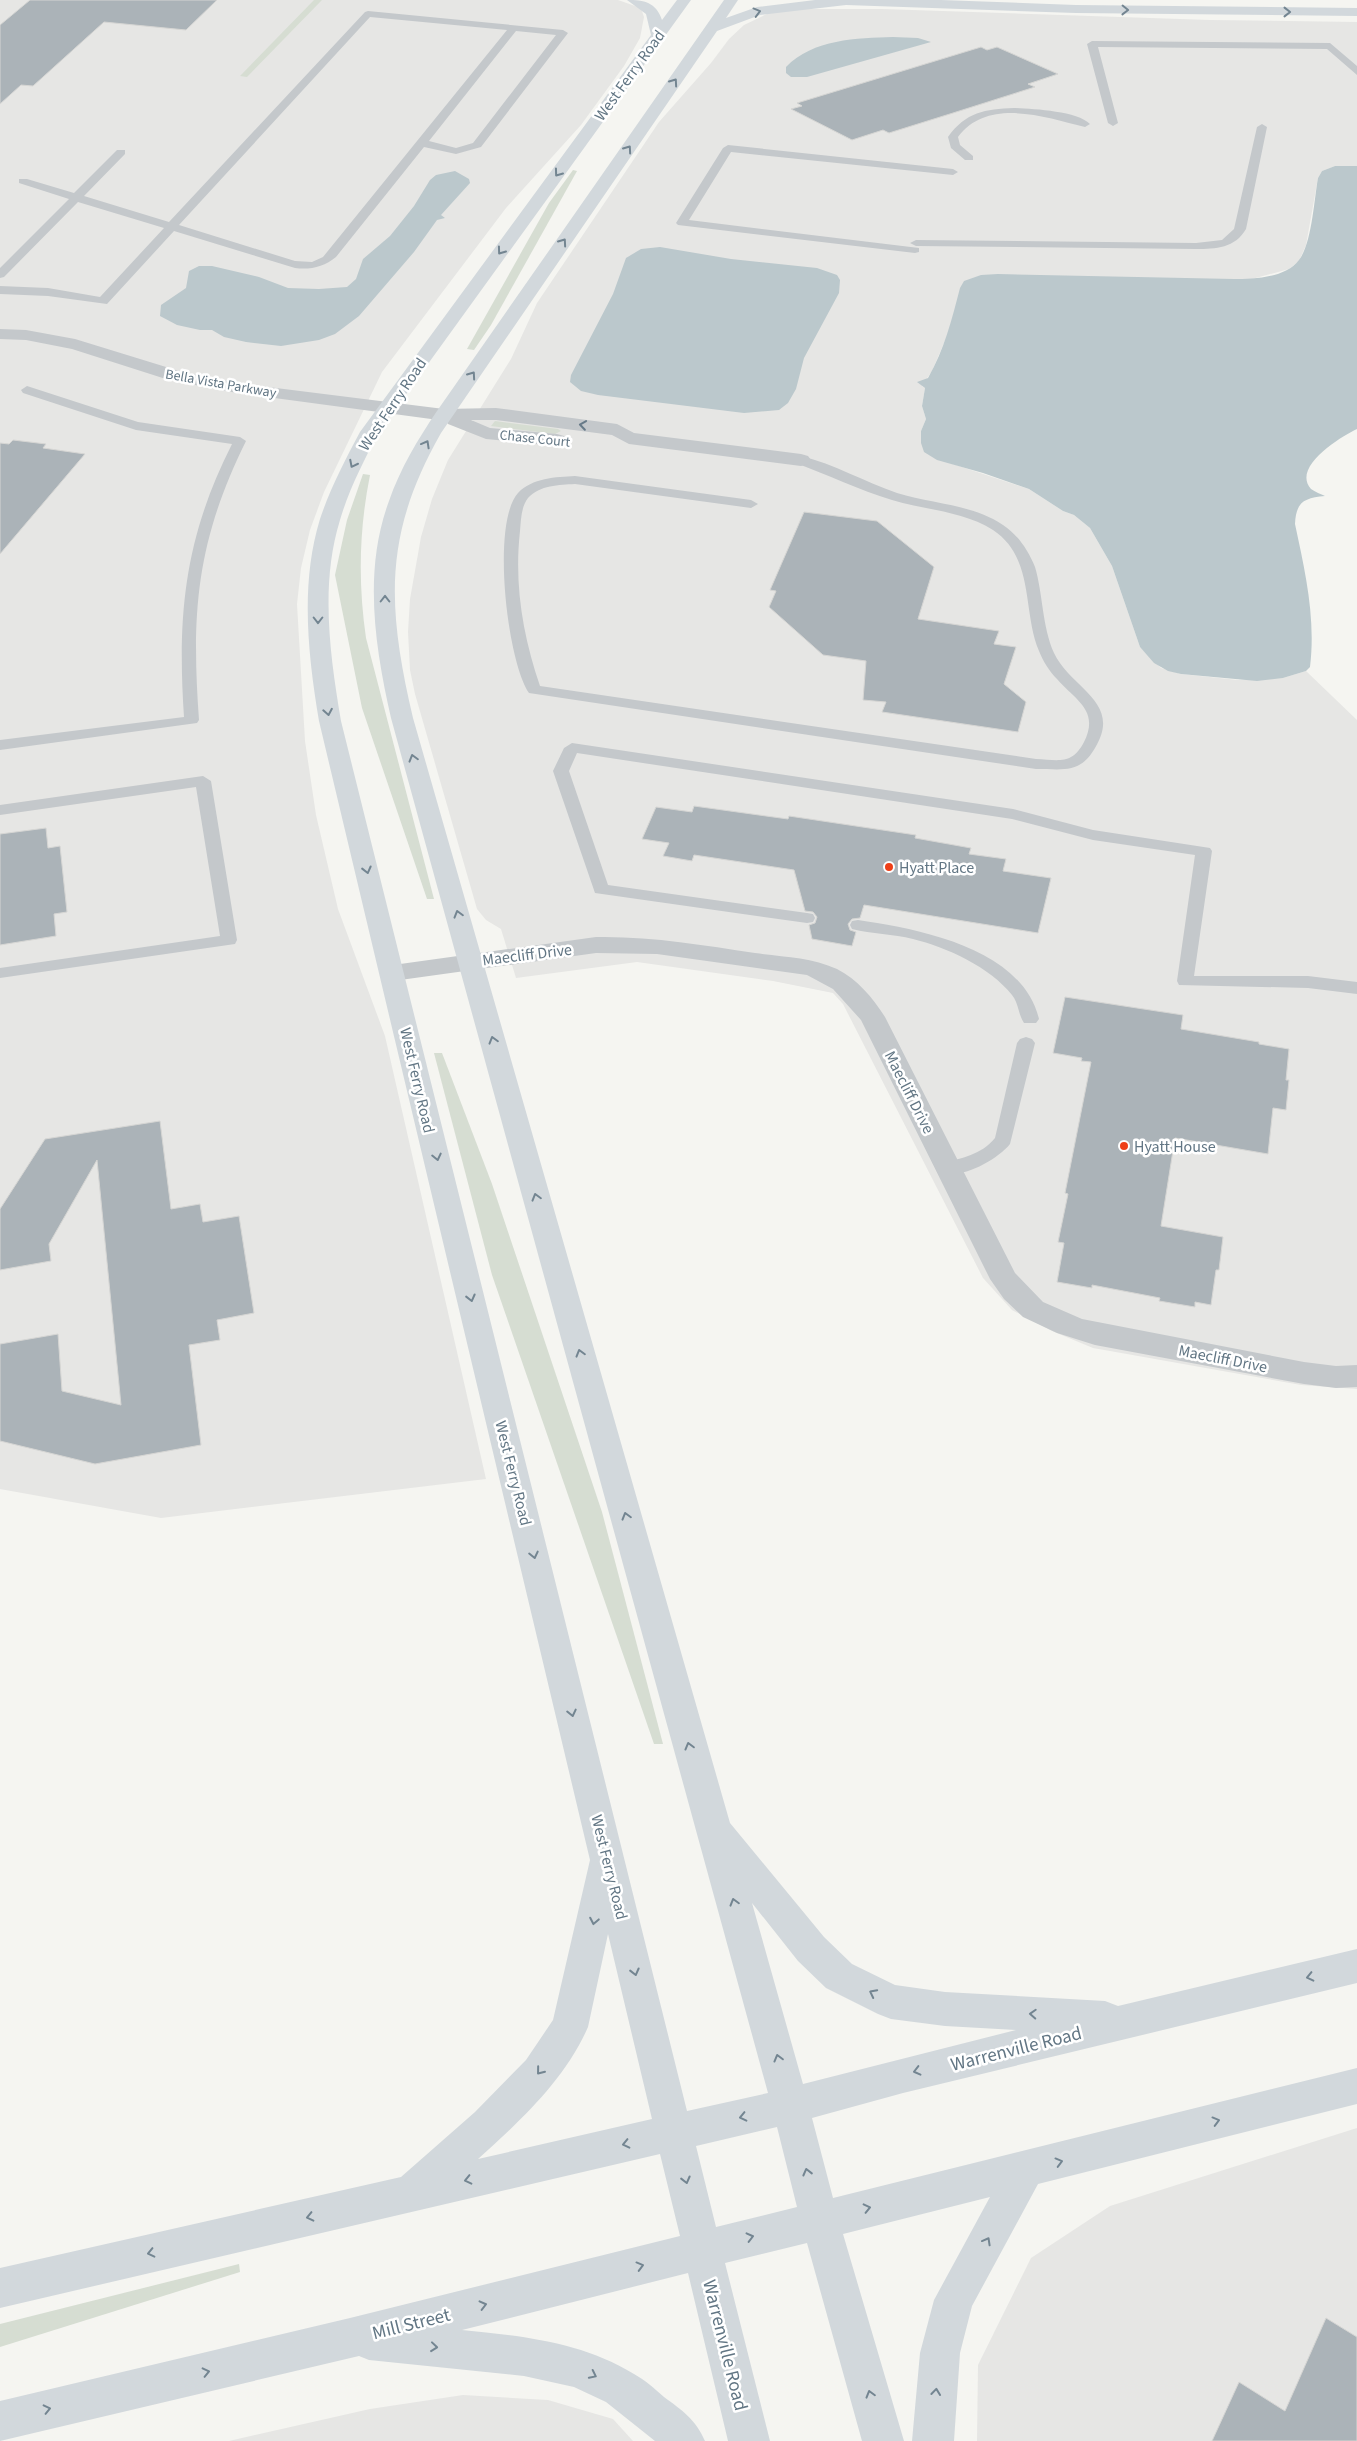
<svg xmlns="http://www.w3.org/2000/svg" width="1357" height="2441" font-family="'Source Sans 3',sans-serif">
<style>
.built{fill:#e6e6e4}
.green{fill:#d6ddd2}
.water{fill:#bbc8cc}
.building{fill:#abb3b8;stroke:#d6d6d4}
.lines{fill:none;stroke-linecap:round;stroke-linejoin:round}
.service{fill:#c4c8cb;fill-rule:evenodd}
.minor{fill:#c4c8cb;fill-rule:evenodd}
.secondary{fill:#d2d8dc;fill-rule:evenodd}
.oneway{stroke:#738591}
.oneway2{stroke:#677a88}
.poi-dot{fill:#ee3f18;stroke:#fff;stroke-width:2}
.labels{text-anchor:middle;stroke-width:5;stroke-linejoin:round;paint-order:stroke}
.far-street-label{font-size:14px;fill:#627684;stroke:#fff}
.street-label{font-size:16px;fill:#627684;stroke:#fff}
.poi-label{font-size:16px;fill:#627684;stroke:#fff;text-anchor:start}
.near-street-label{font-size:19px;fill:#627684;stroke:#fff}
</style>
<rect width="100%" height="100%" fill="#f5f5f1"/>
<g class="built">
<path d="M0 0H618L638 7 642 11 644 17 640 38 624 66 581 125 506 208 382 372 324 492 310 530 301 568 297 604 305 741 316 815 338 909 385 1036 486 1479 161 1518 0 1489Z"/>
<path d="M802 9H882L1210 20 1357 22V166H1335L1322 171 1318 178 1306 245 1299 261 1289 269 1252 279 964 281 947 336 932 371 922 386 925 388 922 406 926 419 921 431 953 464 1029 489 1063 511 1074 515 1090 528 1112 566 1140 647 1161 668 1181 674 1238 680 1283 678 1306 671 1357 720V1389L1301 1385 1093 1348 1052 1331 1012 1310 983 1278 843 1004 833 993 773 981 637 962 516 978 501 929 486 920 477 909 415 694 410 670 408 632 410 599 421 537 432 499 448 460 511 359 537 303 659 122 711 63 729 39 744 25 769 13Z"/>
<path d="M1357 2128V2441H977L978 2365 1031 2258 1110 2206Z"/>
<path d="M463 2395 548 2400 613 2419 633 2441H229L370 2409Z"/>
</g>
<g class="green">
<path d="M314 0H322L247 77 240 76Z"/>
<path d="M573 170 577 171 491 325 474 350 467 349 549 203Z"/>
<path d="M495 421 558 429 561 431 555 434 491 426Z"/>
<path d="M363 474 370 475C359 530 358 583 366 638L434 899H427L362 708 335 575 347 520Z"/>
<path d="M434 1053H442L492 1184 602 1512 663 1744H654L492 1275Z"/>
<path d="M239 2264 240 2272 0 2347V2324Z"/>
</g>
<g class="water">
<path d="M893 37 918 38 931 42 807 77H791L786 73V67C813 39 857 38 893 37Z"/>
<path d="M1335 166H1357V429C1342 436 1291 467 1311 489 1315 492 1321 494 1325 496 1305 498 1296 501 1295 524 1305 571 1316 618 1310 667L1306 671 1283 678 1257 681 1181 674 1168 671 1154 663 1140 647 1112 566 1090 528 1074 515 1063 511 1029 489 983 473 937 460 924 452 921 443V431L926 419 922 406 925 388 917 382 928 378C944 350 952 319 960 288L964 281 981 275 998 274 1234 279C1253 279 1286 278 1299 260 1312 243 1314 200 1318 178L1322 171Z"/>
<path d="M455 171 469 179 470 183 441 215 445 218 437 220 414 252 359 316 335 334 319 340 281 346 246 342 224 337 212 330H200L177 325 160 316 161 305 186 288 189 271 199 266H212L259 277 288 288 319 289 347 287 356 279 363 259 390 236 414 206 430 180 436 175Z"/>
<path d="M660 247 731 259 817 268 837 275 840 280 839 293 804 358 796 389 788 403 779 410 744 413 598 395 581 391 570 382 571 375 613 294 626 258 641 249Z"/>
</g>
<g class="building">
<path d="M30 0H217L186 30 104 22 33 86 21 85 0 104V25Z"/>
<path d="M981 47 987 50 997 47 1058 74 1028 84 1035 87 953 113 889 133 883 130 852 140 791 109 802 106 797 103Z"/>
<path d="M13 440 46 444 43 448 85 454 0 554V443L9 444Z"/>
<path d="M804 512 877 521 934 567 918 619 999 631 994 644 1016 647 1004 684 1026 702 1018 732 882 712 886 702 863 700 866 661 823 655 769 607 776 591 770 590Z"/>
<path d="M694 806 788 819 789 816 916 835 915 838 971 848 969 854 1006 859 1003 871 1051 878 1038 933 864 905 860 918 852 919 848 924 850 930 856 932 852 946 812 939 809 925 815 923 817 917 813 912 805 911 794 870 694 855 692 861 663 856 669 843 642 839 656 807 692 812Z"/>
<path d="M46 828 48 848 60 846 67 912 54 914 56 936 0 945V834Z"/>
<path d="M1065 997 1183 1015 1181 1029 1259 1042V1044L1289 1049 1286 1080H1289L1286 1110 1273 1108 1268 1154 1175 1138 1161 1226 1223 1237 1219 1270H1216L1211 1305 1195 1302V1307L1159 1301 1160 1298 1092 1285V1288L1057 1282 1064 1243 1058 1242 1068 1194 1065 1193 1091 1062 1081 1061 1082 1058 1053 1053Z"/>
<path d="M160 1121 171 1209 200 1204 203 1222 239 1216 254 1313 217 1320 220 1340 189 1345 201 1445 95 1464 0 1441V1344L58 1334 62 1391 121 1405 97 1160 49 1244 51 1261 0 1270V1209L45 1139Z"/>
<path d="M1326 2318 1357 2337V2441H1212L1239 2382 1285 2411Z"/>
</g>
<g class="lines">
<g class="service">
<path d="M368 11 563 30 568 33 481 147 456 154 424 147 336 257C324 267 310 270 295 268L174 231 107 304 48 296 0 294V286L48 288 100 297 164 228 78 202 4 277 0 278V268L69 199 19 183V179H27L74 193 117 150H125V154L84 196 169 222 365 12ZM370 17 507 30 323 257 312 262 295 261 179 225ZM516 31 556 35 473 143 456 148 429 141Z"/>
<path d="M1092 41 1330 43 1357 66V75L1327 49 1098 47 1118 123 1113 126 1108 123 1087 44Z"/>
<path d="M1014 108C1033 109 1077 111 1090 124L1085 127C1045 117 988 97 958 137L960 145 973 156V160H965L951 148 948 137C966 112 985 109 1014 108Z"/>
<path d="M1262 124 1267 127 1246 229C1235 248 1216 249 1196 249L916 246 910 243 916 240 1196 243 1222 240 1234 229 1257 127Z"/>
<path d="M728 145 953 169 958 172 953 175 731 152 689 220 919 248V252L915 253 678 225 676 223 723 148Z"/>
<path d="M27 386 138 422 240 437 246 441C197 540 191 611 199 720L197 723 0 750V740L184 717C177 613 185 537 232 444L136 430 23 393 21 390Z"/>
<path d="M801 456C834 464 865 482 897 493 932 504 972 504 1003 525 1018 535 1028 550 1035 567 1043 594 1042 626 1054 653 1071 689 1123 702 1095 748 1080 774 1064 769 1036 769L529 693C507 661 491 523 518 493 532 478 556 477 575 476L751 500 758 504 751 508 575 484C559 485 540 485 528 498 521 507 521 520 520 531 514 585 523 636 540 686L1036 759C1059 760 1072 765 1084 742 1100 710 1075 700 1057 679 1049 671 1043 661 1039 651 1022 610 1035 558 993 530 963 511 925 510 892 500 859 490 828 475 796 463L794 460Z"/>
<path d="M572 743 1013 809 1093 830 1210 848 1212 851 1194 976H1308L1357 982V994L1308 988 1179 985 1177 981 1195 855 1093 840 1012 819 577 753 569 771 608 885 807 913 813 914 815 918 813 922 807 923 595 893 553 771 564 748Z"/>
<path d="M203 776 211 781 237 940 235 944 0 978V968L220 936 196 787 0 815V805Z"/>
<path d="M858 920C919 929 1022 948 1039 1019L1036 1023H1024C1018 1014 1019 1004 1012 995 990 967 946 947 913 939 893 934 872 934 852 929L850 925 852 921Z"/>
<path d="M1026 1037 1032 1039 1035 1043 1010 1144C997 1160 962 1179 942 1173L939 1168 942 1163C962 1158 981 1155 995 1138L1017 1043 1020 1039Z"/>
</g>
<g class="minor">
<path d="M0 329 26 330 75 339 179 371 237 383 444 409 496 408 617 424 634 433 801 454 808 456 811 460 808 464 801 466 629 444 612 435 496 420H471L490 428 557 434 564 436 566 440 564 444 557 446 486 439 448 424 446 421 237 393 169 380 72 349 26 340 0 339Z"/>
<path d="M596 937C650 936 702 945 755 953 783 957 811 957 837 969 857 979 873 998 885 1017L1015 1273 1043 1302 1082 1319 1304 1362 1336 1366 1357 1365V1387L1336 1388 1304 1384 1095 1345 1057 1333 1023 1317 1004 1299 990 1279 861 1020 833 989 807 975 657 954 596 953 393 981 384 979 381 973 384 967 393 965Z"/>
</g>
<path class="secondary" d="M627 0C644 0 656 2 662 20L677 0H691L378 433C364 461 349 489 340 520 320 585 330 655 341 721L687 2111 768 2093 391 718C375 647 363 571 389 501 400 469 418 439 437 411L724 0H738L726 18 757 7 815 0H941L1076 5 1357 8V16L1076 13 846 5 760 15 717 31 441 433C383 535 387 606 413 718L730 1823 824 1937 852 1964 895 1985 945 1992 1105 2001 1118 2006 1357 1949V1983L903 2093 812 2118 833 2198 1357 2068V2104L1038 2184 972 2306 960 2353 954 2441H912L920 2353 934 2300 990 2197 843 2234 904 2441H862L807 2243 725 2263 770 2441H728L688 2273 462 2330C522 2336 582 2342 634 2374 645 2380 655 2389 664 2397 682 2410 696 2420 705 2441H655L606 2402 574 2387 524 2376 369 2360 359 2356 0 2441V2401L350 2318 680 2236 660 2154 0 2308V2268L401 2177 475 2112 526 2060 553 2020 590 1860 319 721C308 655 300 584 320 519 330 489 345 460 360 432L651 35 646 14ZM752 1903 798 1961 826 1988 878 2014 891 2019 945 2026 1016 2030 803 2084ZM608 1934 652 2119 478 2159C520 2121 565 2080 588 2027ZM777 2127 797 2207 716 2227 696 2146Z"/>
</g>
<defs><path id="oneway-chevron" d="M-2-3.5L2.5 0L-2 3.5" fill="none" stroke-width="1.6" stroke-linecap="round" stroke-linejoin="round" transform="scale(1.25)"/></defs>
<g class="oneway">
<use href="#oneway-chevron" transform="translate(1125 10) rotate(1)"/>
<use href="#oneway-chevron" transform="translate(757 12) rotate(-15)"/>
<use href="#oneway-chevron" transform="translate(1287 12)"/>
<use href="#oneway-chevron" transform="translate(674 82) rotate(-55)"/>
<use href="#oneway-chevron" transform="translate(628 149) rotate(-55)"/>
<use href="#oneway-chevron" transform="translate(558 173) rotate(126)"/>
<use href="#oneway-chevron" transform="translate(563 242) rotate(-55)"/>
<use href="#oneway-chevron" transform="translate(501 251) rotate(126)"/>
<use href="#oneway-chevron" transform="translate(472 375) rotate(-55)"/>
<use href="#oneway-chevron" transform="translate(426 444) rotate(-61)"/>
<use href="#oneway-chevron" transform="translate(353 464) rotate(117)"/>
<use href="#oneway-chevron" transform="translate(385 599) rotate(-90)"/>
<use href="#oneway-chevron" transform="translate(318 620) rotate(90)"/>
<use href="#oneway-chevron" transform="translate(328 712) rotate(80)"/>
<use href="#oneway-chevron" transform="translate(413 758) rotate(-106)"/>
<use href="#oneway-chevron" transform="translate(367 870) rotate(76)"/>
<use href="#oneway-chevron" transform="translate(458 914) rotate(-106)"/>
<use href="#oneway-chevron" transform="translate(493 1040) rotate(-106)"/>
<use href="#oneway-chevron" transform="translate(437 1157) rotate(77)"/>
<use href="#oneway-chevron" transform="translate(536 1197) rotate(-106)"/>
<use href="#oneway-chevron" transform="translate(471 1298) rotate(76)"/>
<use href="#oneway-chevron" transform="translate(580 1353) rotate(-106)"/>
<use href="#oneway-chevron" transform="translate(626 1516) rotate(-106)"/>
<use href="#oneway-chevron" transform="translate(534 1555) rotate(77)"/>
<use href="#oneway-chevron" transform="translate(572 1713) rotate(77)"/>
<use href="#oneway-chevron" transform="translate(689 1746) rotate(-105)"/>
<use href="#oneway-chevron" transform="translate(734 1902) rotate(-106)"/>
<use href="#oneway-chevron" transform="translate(594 1921) rotate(101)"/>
<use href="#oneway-chevron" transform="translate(635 1972) rotate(76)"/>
<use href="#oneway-chevron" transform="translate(1310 1977) rotate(167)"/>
<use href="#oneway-chevron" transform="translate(873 1993) rotate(-153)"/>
<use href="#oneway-chevron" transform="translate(1033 2014) rotate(-177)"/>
<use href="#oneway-chevron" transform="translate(778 2058) rotate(-105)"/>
<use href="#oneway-chevron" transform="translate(540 2071) rotate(129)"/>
<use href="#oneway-chevron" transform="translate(917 2071) rotate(166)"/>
<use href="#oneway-chevron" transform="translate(743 2117) rotate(167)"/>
<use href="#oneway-chevron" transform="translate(1216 2121) rotate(-15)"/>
<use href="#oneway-chevron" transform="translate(626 2144) rotate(167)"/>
<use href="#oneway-chevron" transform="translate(1059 2162) rotate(-15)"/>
<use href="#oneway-chevron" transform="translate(807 2172) rotate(-104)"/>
<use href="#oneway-chevron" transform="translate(468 2180) rotate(167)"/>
<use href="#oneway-chevron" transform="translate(686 2180) rotate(76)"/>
<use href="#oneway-chevron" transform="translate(867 2208) rotate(-13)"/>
<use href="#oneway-chevron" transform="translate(310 2217) rotate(167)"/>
<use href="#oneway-chevron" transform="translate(750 2237) rotate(-14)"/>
<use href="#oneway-chevron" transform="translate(987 2241) rotate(-61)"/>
<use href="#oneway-chevron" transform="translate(151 2253) rotate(167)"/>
<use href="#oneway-chevron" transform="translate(640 2266) rotate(-15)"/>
<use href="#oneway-chevron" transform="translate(483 2305) rotate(-14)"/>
<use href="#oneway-chevron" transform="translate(434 2347) rotate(6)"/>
<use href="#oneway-chevron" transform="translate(206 2372) rotate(-13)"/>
<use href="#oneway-chevron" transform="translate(593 2375) rotate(26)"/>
<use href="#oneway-chevron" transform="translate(936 2392) rotate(-84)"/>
<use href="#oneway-chevron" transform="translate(870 2394) rotate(-106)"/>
<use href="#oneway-chevron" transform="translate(47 2409) rotate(-13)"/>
</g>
<use class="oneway2" href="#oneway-chevron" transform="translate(583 425) rotate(-172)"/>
<g class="poi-dot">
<circle cx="889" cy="867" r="5"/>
<circle cx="1124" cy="1146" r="5"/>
</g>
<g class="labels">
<g class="far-street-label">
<text transform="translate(221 383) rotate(10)" y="5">Bella Vista Parkway</text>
<text transform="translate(535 438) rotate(6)" y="5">Chase Court</text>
</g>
<g class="street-label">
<text transform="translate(629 75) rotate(-54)" y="6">West Ferry Road</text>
<text transform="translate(392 404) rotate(-56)" y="6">West Ferry Road</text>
<text transform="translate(527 954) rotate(-7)" y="6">Maecliff Drive</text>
<text transform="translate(418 1080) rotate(77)" y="6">West Ferry Road</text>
<text transform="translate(910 1092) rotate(63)" y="6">Maecliff Drive</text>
<text transform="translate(1223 1358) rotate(11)" y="6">Maecliff Drive</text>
<text transform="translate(514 1473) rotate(76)" y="6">West Ferry Road</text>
<text transform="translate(610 1867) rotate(76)" y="6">West Ferry Road</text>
</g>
<g class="poi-label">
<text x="899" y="873">Hyatt Place</text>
<text x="1134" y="1152">Hyatt House</text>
</g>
<g class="near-street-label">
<text transform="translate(1016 2048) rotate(-14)" y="7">Warrenville Road</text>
<text transform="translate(411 2323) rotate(-14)" y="7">Mill Street</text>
<text transform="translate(726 2345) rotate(76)" y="7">Warrenville Road</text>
</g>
</g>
</svg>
